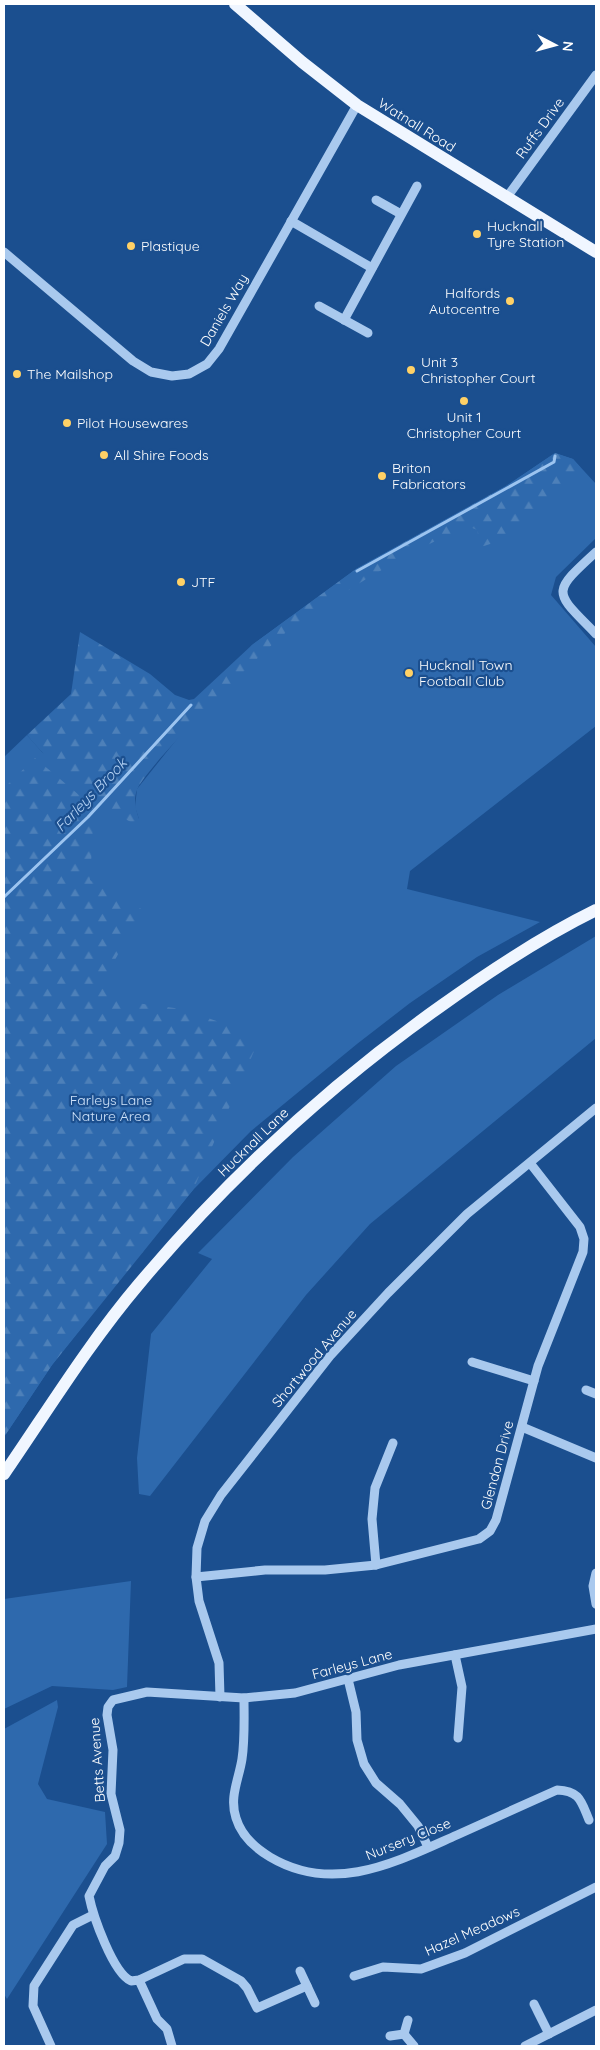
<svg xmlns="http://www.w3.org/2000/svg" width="600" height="2050" font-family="Quicksand,sans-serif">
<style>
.green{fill:#2e69ad}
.forest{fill:url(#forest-firs)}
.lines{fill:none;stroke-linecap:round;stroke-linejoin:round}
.stream{stroke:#9cc4f0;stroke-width:3}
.minor{stroke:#a9c9ee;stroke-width:9}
.major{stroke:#f0f6ff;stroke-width:12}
.poi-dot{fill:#ffd166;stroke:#1b4f8f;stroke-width:2}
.labels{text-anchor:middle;stroke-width:4.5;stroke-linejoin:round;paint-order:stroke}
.street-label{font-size:14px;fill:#fff;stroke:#1b4f8f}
.poi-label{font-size:14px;fill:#fff;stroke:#1b4f8f;text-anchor:start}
.park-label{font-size:14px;fill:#cfe3fa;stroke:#1b4f8f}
.water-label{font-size:15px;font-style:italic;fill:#b5d3f5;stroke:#1b4f8f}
</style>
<defs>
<pattern id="forest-firs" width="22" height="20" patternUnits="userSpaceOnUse" patternTransform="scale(1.25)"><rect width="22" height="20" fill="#2e69ad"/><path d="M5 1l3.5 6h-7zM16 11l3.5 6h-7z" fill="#4d80b9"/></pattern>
</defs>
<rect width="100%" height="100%" fill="#1b4f8f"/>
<g class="green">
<path d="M555 453 573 459 596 484V538L556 577 551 595 596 647V726L410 871 407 889 540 922 477 957 410 1003 357 1044 251 1131 193 1190 125 1272 52 1365 4 1437V757L27 735 42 752 139 819 135 807 137 789 252 645 356 569 506 486Z"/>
<path d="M596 936V1038L370 1224 306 1295 150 1496 139 1494 137 1458 151 1334 212 1259 198 1253 293 1157 396 1066 498 995Z"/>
<path d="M131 1581 127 1687 113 1690 52 1686 4 1709V1599Z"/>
<path d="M57 1700 58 1707 38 1784 47 1799 105 1812 107 1844 7 1999 4 1994V1729Z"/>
</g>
<g class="forest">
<path d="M555 453 573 459 580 467 498 545 493 543 481 547 477 530 468 526C407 552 348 589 294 626 270 643 144 768 137 790 133 800 136 810 139 819L136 825C96 803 56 770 27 735L71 694 80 632 150 674 175 695 189 700 194 699 252 645 356 569 506 486Z"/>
<path d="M35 758 98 811 93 829 90 880 143 910 103 981 128 1002 182 1009 245 1031 254 1040 255 1049 193 1190 52 1365 4 1437V788Z"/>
</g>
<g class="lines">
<g class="stream">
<path d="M357 571 554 462 555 456"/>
<path d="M4 897 88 817 191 705"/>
</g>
<g class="minor">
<path d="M507 197 596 75"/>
<path d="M376 200 401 214"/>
<path d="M291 221 372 268"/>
<path d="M4 252 133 361 151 372 172 376 189 374 207 364 219 349 357 105"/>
<path d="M319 306 368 333"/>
<path d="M344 320 417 186"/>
<path d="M596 552C550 594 554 591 596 634"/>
<path d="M472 1362 534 1381"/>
<path d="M586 1390 596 1394"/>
<path d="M522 1427 596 1458"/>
<path d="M376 1565 372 1519 375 1488 393 1443"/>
<path d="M596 1573 593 1586 596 1604"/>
<path d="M196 1577 265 1570H325L376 1565 479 1539 490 1531 496 1520 538 1366 583 1252 584 1239 580 1227 530 1163"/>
<path d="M455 1655 462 1687 458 1738"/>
<path d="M348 1679 356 1712 357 1740 364 1764 376 1783 400 1804 418 1826 428 1847"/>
<path d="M220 1697 219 1663 199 1601 196 1577 197 1548 205 1521 221 1495 330 1356 388 1293 467 1214 596 1108"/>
<path d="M244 1698C244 1718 245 1739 242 1759 239 1779 229 1797 236 1818 241 1835 255 1848 270 1857 334 1895 396 1862 457 1835 490 1820 524 1805 557 1790 580 1791 581 1801 589 1820"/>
<path d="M300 1971 315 2003"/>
<path d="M354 1976 383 1967 421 1969 465 1953 596 1887"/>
<path d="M139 1980 157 2019 167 2029 172 2046"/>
<path d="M307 1986 257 2008 247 1988 241 1981 202 1959H184L139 1980 131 1981C113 1973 93 1916 89 1896L105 1866 115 1856 119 1843 120 1830 111 1794 113 1750 107 1715 108 1707 113 1700 147 1692 244 1698 295 1693 399 1665 596 1629"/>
<path d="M534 2004 549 2034"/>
<path d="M404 2034 414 2046"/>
<path d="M390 2036 404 2034 408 2020"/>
<path d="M51 2046 33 2006 34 1986 73 1925 93 1915"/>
<path d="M525 2046 596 2010"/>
</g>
<g class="major">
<path d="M235 4 302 62 357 105 596 252"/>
<path d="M4 1474C48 1410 89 1343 139 1284 228 1178 328 1086 441 1006 491 970 541 937 596 910"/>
</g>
</g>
<g class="poi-dot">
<circle cx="477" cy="234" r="5"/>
<circle cx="131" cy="246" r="5"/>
<circle cx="510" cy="301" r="5"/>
<circle cx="411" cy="370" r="5"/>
<circle cx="17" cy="374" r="5"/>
<circle cx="464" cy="401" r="5"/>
<circle cx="67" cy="423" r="5"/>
<circle cx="104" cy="455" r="5"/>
<circle cx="382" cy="476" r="5"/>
<circle cx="181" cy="582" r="5"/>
<circle cx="409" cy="673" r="5"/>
</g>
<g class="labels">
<g class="street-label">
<text transform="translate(417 125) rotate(32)" y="5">Watnall Road</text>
<text transform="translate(540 128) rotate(-54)" y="5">Ruffs Drive</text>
<text transform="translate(224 310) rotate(-60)" y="5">Daniels Way</text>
<text transform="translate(253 1142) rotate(-44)" y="5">Hucknall Lane</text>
<text transform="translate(314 1358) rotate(-50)" y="5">Shortwood Avenue</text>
<text transform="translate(497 1465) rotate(-75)" y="5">Glendon Drive</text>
<text transform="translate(352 1664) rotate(-15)" y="5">Farleys Lane</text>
<text transform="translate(97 1760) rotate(-94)" y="5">Betts Avenue</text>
<text transform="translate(408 1839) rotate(-22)" y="5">Nursery Close</text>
<text transform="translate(472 1931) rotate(-24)" y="5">Hazel Meadows</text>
</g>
<g class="poi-label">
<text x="487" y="231">Hucknall<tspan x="487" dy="16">Tyre Station</tspan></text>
<text x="141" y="251">Plastique</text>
<text x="500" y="298" text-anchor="end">Halfords<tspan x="500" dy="16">Autocentre</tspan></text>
<text x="421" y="367">Unit 3<tspan x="421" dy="16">Christopher Court</tspan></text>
<text x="27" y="379">The Mailshop</text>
<text x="464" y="422" text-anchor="middle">Unit 1<tspan x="464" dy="16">Christopher Court</tspan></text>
<text x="77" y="428">Pilot Housewares</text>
<text x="114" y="460">All Shire Foods</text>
<text x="392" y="473">Briton<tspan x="392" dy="16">Fabricators</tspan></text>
<text x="191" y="587">JTF</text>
<text x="419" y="670">Hucknall Town<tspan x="419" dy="16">Football Club</tspan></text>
</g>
<g class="park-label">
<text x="111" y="1105">Farleys Lane<tspan x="111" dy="16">Nature Area</tspan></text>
</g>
<g class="water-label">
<text transform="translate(91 795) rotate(-46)" y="5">Farleys Brook</text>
</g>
</g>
<rect width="600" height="2050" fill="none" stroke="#ffffff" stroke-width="10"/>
<g transform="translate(555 45) rotate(96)" stroke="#1b4f8f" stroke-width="4" paint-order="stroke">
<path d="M0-4L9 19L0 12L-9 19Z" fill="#ffffff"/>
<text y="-8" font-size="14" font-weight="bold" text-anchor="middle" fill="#ffffff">N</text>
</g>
</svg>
